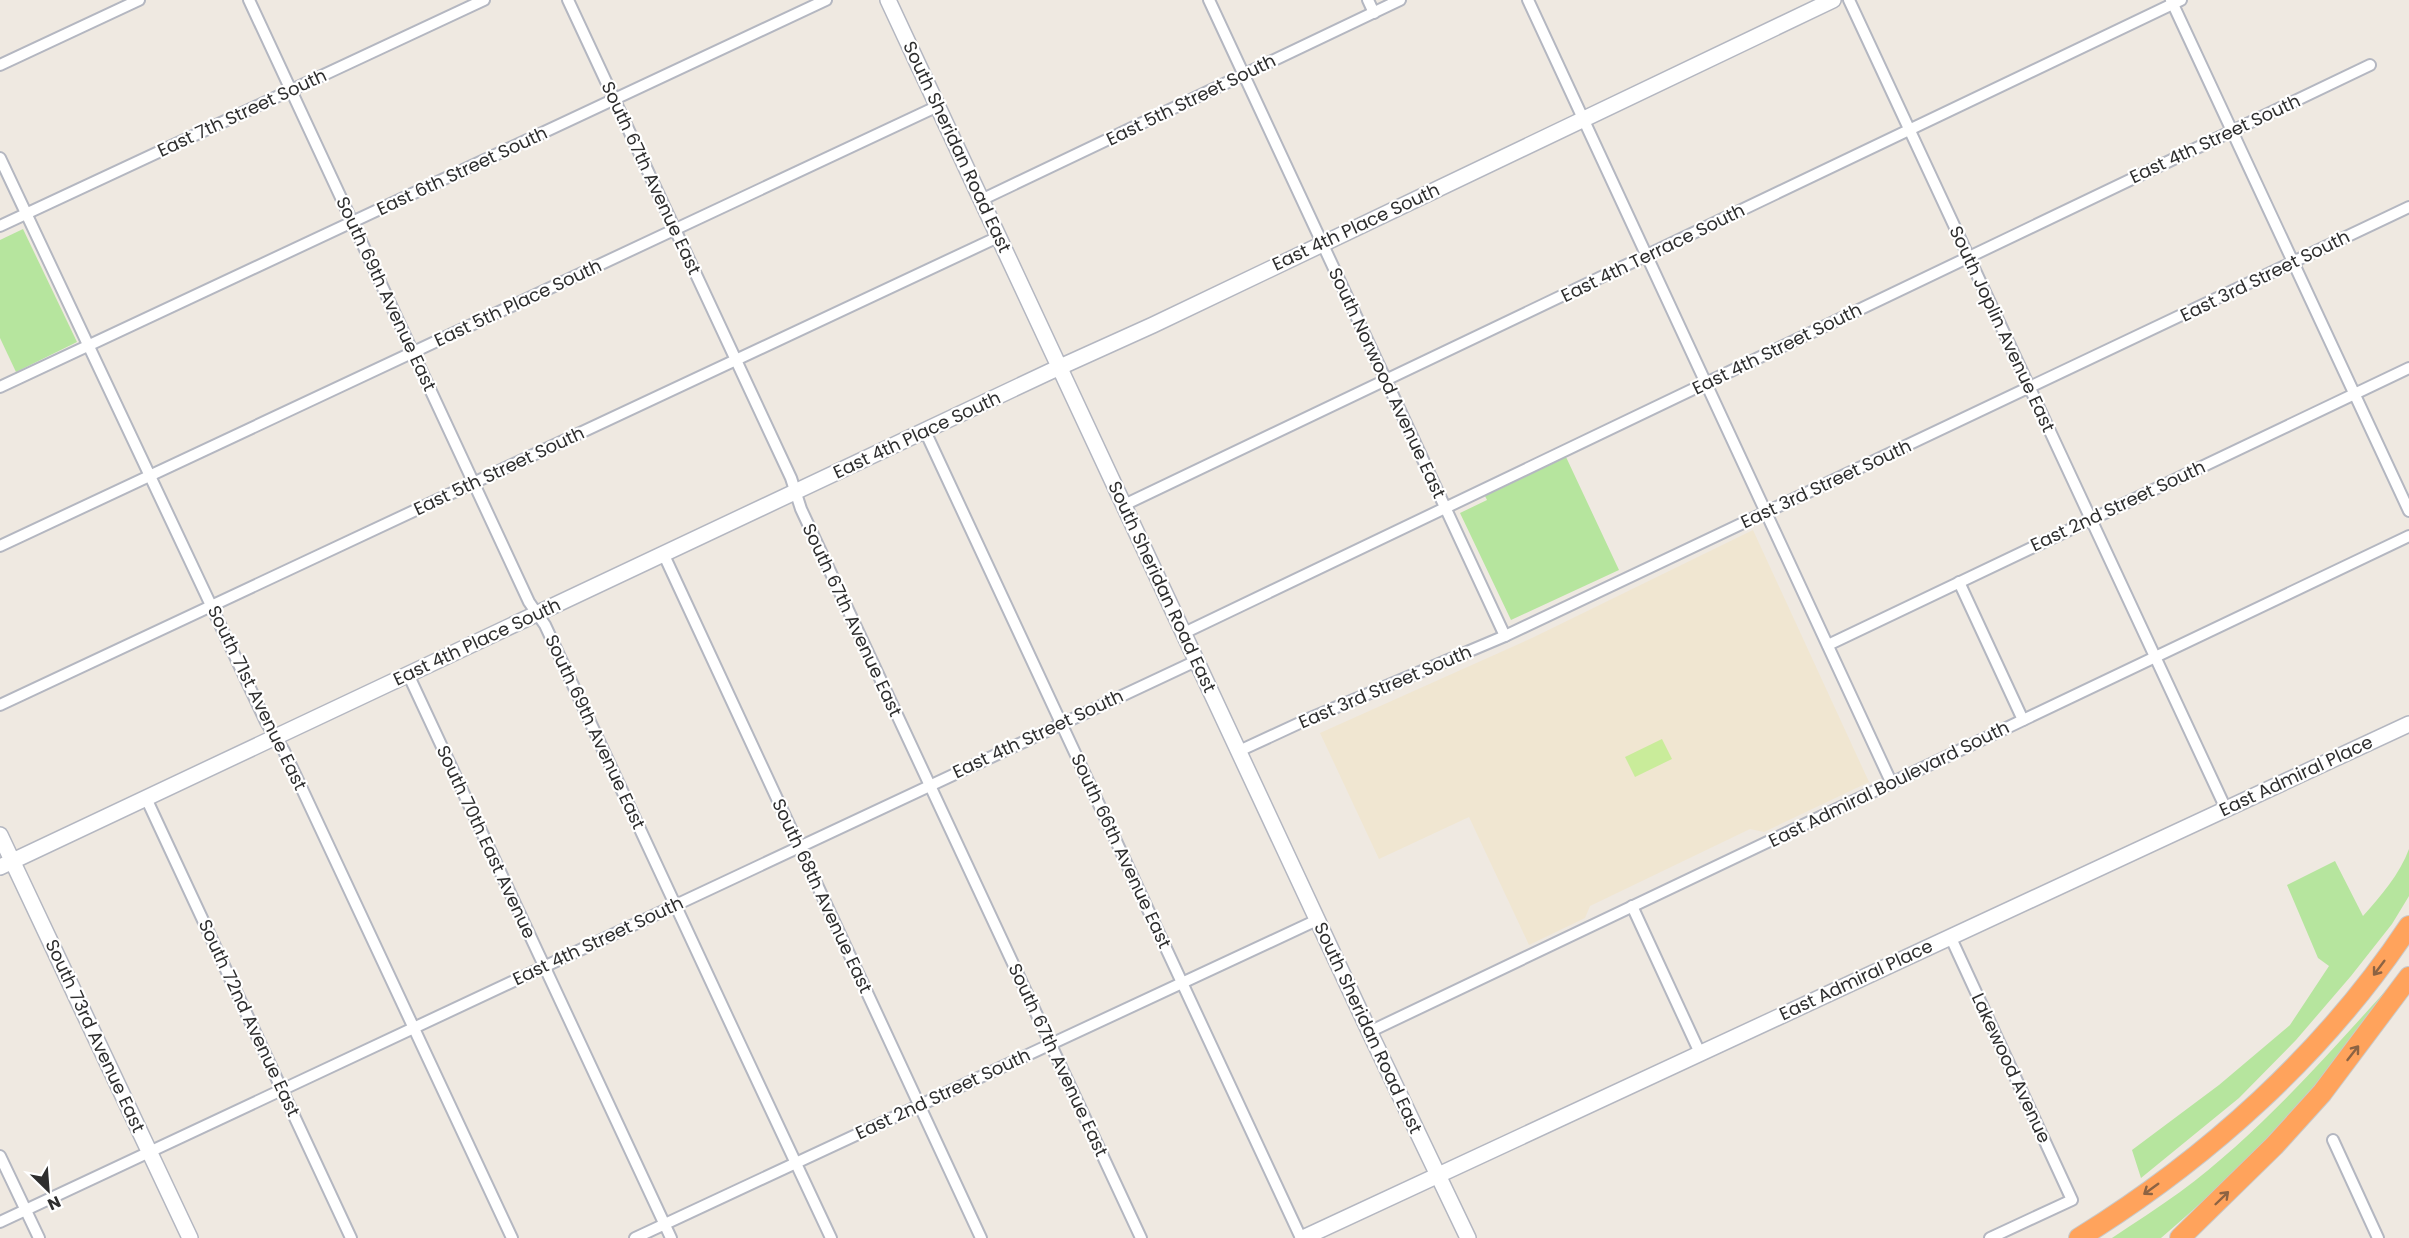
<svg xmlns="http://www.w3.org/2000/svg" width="2409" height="1238" font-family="Poppins,sans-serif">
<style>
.education{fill:#f0e6d1}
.green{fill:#b6e59e}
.pitch{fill:#c9ec9a}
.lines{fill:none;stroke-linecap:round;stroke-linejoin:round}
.street-casing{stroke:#b4b7c1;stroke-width:14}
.secondary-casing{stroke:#b4b7c1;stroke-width:18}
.highway-casing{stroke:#c9c9c9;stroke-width:22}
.street{stroke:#fff;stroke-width:10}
.secondary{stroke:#fff;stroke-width:15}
.highway{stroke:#ffa35c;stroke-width:20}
.oneway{stroke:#8c6343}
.labels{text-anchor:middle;stroke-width:4.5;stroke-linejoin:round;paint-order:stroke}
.street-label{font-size:18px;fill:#2e2e2e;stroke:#fff}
</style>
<rect width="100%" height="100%" fill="#efe9e1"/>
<path class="education" d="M1753 530 1869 782 1764 832 1750 829 1590 906 1585 918 1529 945 1469 817 1379 859 1320 733 1532 638Z"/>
<g class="green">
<path d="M23 229 77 342 16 372 0 338V240Z"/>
<path d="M1566 457 1619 570 1511 620 1460 513 1487 500 1485 496Z"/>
<path d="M2409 849V896L2392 924 2351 976 2296 1040 2239 1098 2141 1178 2132 1150 2219 1085 2290 1025 2329 966 2318 958 2287 885 2335 861 2363 916C2380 897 2400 874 2409 849Z"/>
<path d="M2389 987C2365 1019 2342 1052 2317 1083 2271 1139 2216 1191 2161 1238H2112C2134 1223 2158 1208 2180 1192 2258 1134 2324 1059 2389 987Z"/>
</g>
<path class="pitch" d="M1662 739 1672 759 1635 777 1625 757Z"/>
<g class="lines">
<defs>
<g id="street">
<path d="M249 0 529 602 545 625C640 830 735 1034 831 1238"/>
<path d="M568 0 791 478 801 509 1141 1238"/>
<path d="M1209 0 1505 636"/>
<path d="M1368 0 1374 13"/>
<path d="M1528 0 1892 784"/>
<path d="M1849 0 2226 809"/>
<path d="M2171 0 2409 511"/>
<path d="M0 65 139 0"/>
<path d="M0 158 266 722 284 751 295 774 512 1238"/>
<path d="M981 200 1400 0"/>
<path d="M0 226 484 0"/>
<path d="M0 387 826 0"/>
<path d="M925 431 1301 1238"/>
<path d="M1124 505 2181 0"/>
<path d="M0 546 938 106"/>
<path d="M663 553 981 1238"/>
<path d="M1959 582 2023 720"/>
<path d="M1184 633 2370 65"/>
<path d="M1828 645 2409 368"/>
<path d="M408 674 671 1238"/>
<path d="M0 705 998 237"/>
<path d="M1239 751 1306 720 1505 636 2409 207"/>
<path d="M146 798 351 1238"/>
<path d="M1632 906 1700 1053"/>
<path d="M1950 936 2072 1200 1990 1238"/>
<path d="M1369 1032 2409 536"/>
<path d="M2333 1140 2378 1238"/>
<path d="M0 1156 39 1238"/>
<path d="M0 1222 1196 661"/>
<path d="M635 1238 1317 920"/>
</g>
<g id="secondary">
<path d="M888 0 1371 1035 1468 1238"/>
<path d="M0 835 190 1238"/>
<path d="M0 867 1049 372 1153 325 1833 0"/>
<path d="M1303 1238 2409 724"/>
</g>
<g id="highway">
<path d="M2079 1238C2207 1159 2325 1053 2409 926"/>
<path d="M2180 1238 2274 1146 2322 1093 2409 977"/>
</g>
</defs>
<use href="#street" class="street-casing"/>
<use href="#secondary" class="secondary-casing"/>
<use href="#highway" class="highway-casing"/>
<use href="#street" class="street"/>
<use href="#secondary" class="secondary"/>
<use href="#highway" class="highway"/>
</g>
<defs><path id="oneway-shaft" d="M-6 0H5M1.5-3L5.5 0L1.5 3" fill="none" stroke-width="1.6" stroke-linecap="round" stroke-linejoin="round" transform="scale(1.5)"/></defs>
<g class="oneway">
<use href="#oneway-shaft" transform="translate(2379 968) rotate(127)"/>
<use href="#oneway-shaft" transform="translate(2353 1053) rotate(-52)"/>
<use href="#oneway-shaft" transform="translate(2151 1189) rotate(144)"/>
<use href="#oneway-shaft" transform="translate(2222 1198) rotate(-44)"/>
</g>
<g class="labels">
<g class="street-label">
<text transform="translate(1191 100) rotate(-26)" y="6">East 5th Street South</text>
<text transform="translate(242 113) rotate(-25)" y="6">East 7th Street South</text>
<text transform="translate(2215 139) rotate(-25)" y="6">East 4th Street South</text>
<text transform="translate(957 147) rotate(65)" y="6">South Sheridan Road East</text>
<text transform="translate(462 171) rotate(-25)" y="6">East 6th Street South</text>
<text transform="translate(651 178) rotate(65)" y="6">South 67th Avenue East</text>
<text transform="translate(1356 227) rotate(-25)" y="6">East 4th Place South</text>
<text transform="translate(1653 253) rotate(-26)" y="6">East 4th Terrace South</text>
<text transform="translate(2265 276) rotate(-26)" y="6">East 3rd Street South</text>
<text transform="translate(386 294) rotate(65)" y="6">South 69th Avenue East</text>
<text transform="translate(518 303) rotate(-25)" y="6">East 5th Place South</text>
<text transform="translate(2002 329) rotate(65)" y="6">South Joplin Avenue East</text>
<text transform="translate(1777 349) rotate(-26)" y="6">East 4th Street South</text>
<text transform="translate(1387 383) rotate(65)" y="6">South Norwood Avenue East</text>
<text transform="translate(917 435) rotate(-25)" y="6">East 4th Place South</text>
<text transform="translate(499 471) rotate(-25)" y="6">East 5th Street South</text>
<text transform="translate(1826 484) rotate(-25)" y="6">East 3rd Street South</text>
<text transform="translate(2118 506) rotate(-25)" y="6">East 2nd Street South</text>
<text transform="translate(1162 587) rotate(65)" y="6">South Sheridan Road East</text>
<text transform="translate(852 620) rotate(65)" y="6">South 67th Avenue East</text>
<text transform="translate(477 642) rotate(-25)" y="6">East 4th Place South</text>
<text transform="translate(1385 687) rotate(-23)" y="6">East 3rd Street South</text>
<text transform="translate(257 698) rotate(64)" y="6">South 71st Avenue East</text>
<text transform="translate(595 732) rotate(65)" y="6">South 69th Avenue East</text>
<text transform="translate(1038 734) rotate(-25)" y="6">East 4th Street South</text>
<text transform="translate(2296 776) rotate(-25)" y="6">East Admiral Place</text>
<text transform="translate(1889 784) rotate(-26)" y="6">East Admiral Boulevard South</text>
<text transform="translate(486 842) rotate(65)" y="6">South 70th East Avenue</text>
<text transform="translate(1121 851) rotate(65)" y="6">South 66th Avenue East</text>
<text transform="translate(822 896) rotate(65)" y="6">South 68th Avenue East</text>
<text transform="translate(598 941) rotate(-25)" y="6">East 4th Street South</text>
<text transform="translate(1856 980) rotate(-25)" y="6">East Admiral Place</text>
<text transform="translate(249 1018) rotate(65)" y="6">South 72nd Avenue East</text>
<text transform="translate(1368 1028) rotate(65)" y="6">South Sheridan Road East</text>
<text transform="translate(95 1036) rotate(65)" y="6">South 73rd Avenue East</text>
<text transform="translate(1058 1060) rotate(65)" y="6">South 67th Avenue East</text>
<text transform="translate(2011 1068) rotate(65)" y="6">Lakewood Avenue</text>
<text transform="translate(943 1094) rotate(-25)" y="6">East 2nd Street South</text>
</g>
</g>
<g transform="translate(48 1190) rotate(155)" stroke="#ffffff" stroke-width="4.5" paint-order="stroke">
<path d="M0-4.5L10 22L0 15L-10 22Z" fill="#2e2e2e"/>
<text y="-9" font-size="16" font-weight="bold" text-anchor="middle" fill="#2e2e2e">N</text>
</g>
</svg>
